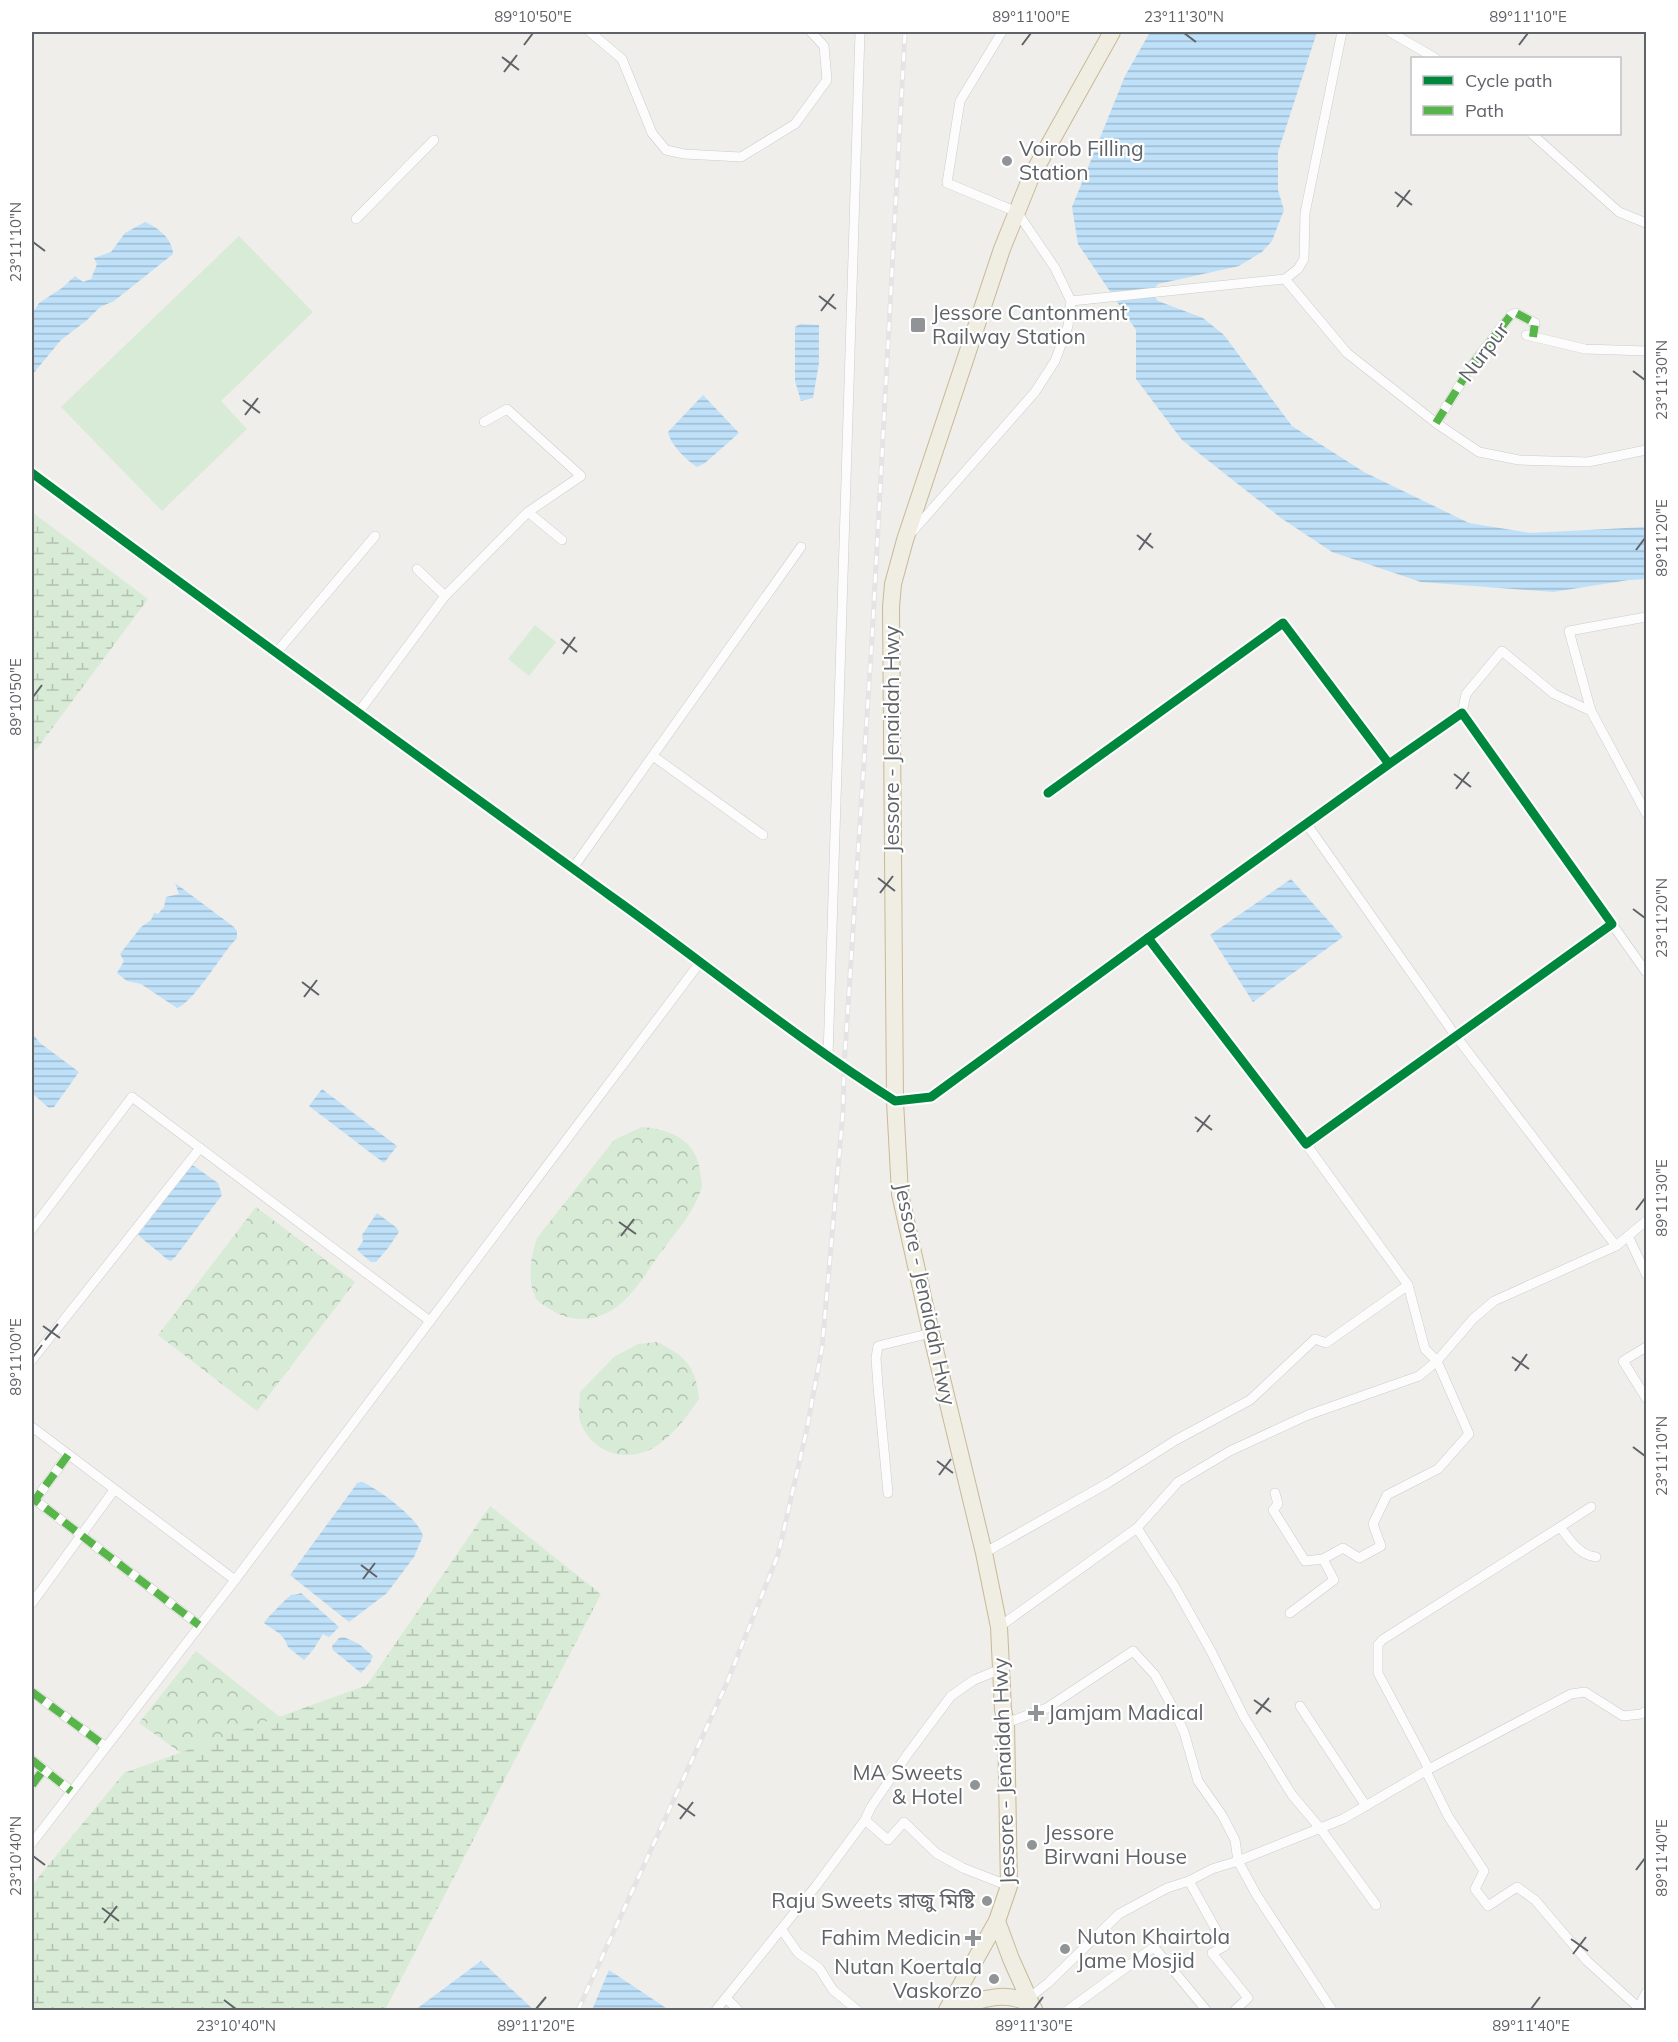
<svg xmlns="http://www.w3.org/2000/svg" width="1678" height="2042" font-family="Mulish,'Noto Sans Bengali',sans-serif">
<style>
.forest{fill:url(#forest-crowns)}
.wetland{fill:url(#wetland-marsh)}
.pitch{fill:#d8ebd6}
.water{fill:url(#water-rules)}
.lines{fill:none;stroke-linecap:round;stroke-linejoin:round}
.street-casing{stroke:#cbcccc;stroke-width:10}
.highway-casing{stroke:#c8b996;stroke-width:18}
.street{stroke:#fdfcfc;stroke-width:9}
.highway{stroke:#f0ede3;stroke-width:16}
.rail-casing{stroke:#e4e4e4;stroke-width:5}
.rail{stroke:#fff;stroke-width:3;stroke-dasharray:9;stroke-linecap:butt}
.quiet{stroke:#58b549;stroke-width:8;stroke-dasharray:15 8;stroke-linecap:butt}
.cycleway-casing{stroke:#fff;stroke-width:13}
.cycleway{stroke:#00873e;stroke-width:9}
.ticks{fill:none;stroke:#5f6368;stroke-width:2}
.poi-dot{fill:#919496;stroke:#fff;stroke-width:2}
.labels{text-anchor:middle;stroke-width:4.5;stroke-linejoin:round;paint-order:stroke}
.poi-label{font-size:21px;fill:#5f6368;stroke:#fff;text-anchor:start}
.street-label{font-size:21px;fill:#5f6368;stroke:#fff}
.neatline{fill:none;stroke:#5f6368;stroke-width:2}
.ticks-label{font-size:15px;text-anchor:middle;fill:#5f6368}
</style>
<defs>
<pattern id="forest-crowns" width="20" height="18" patternUnits="userSpaceOnUse" patternTransform="scale(1.5)"><rect width="20" height="18" fill="#d8ebd6"/><path d="M2 6a3 3 0 1 1 6 0M12 15a3 3 0 1 1 6 0" fill="none" stroke="#b2c2b1"/></pattern>
<pattern id="wetland-marsh" width="20" height="14" patternUnits="userSpaceOnUse" patternTransform="scale(1.5)"><rect width="20" height="14" fill="#d8ebd6"/><path d="M1 5h8M5 5V1M11 12h8M15 12V8" fill="none" stroke="#b2c2b1"/></pattern>
<pattern id="water-rules" width="6" height="5" patternUnits="userSpaceOnUse" patternTransform="scale(1.5)"><rect width="6" height="5" fill="#bfe0f9"/><path d="M0 2.5h6" fill="none" stroke="#9eb9cd"/></pattern>
</defs>
<rect width="100%" height="100%" fill="#efeeea"/>
<g class="forest">
<path d="M642 1127C670 1129 697 1140 700 1172 701 1177 703 1184 701 1190 693 1214 674 1234 659 1255 646 1273 632 1298 612 1310 590 1324 564 1321 544 1305 543 1305 538 1301 537 1300 526 1282 531 1256 537 1238L614 1140Z"/>
<path d="M256 1207 355 1282 257 1411 158 1335Z"/>
<path d="M657 1342C686 1356 696 1367 699 1399 688 1415 677 1430 662 1442 634 1464 596 1458 581 1424 577 1416 580 1401 580 1392L614 1357 638 1344Z"/>
<path d="M196 1651 299 1732 254 1805 139 1723Z"/>
</g>
<g class="wetland">
<path d="M32 512 148 599 36 750 32 747Z"/>
<path d="M490 1506 601 1594 385 2010H32V1885L124 1773 367 1685Z"/>
</g>
<g class="pitch">
<path d="M239 236 313 312 221 401 247 429 162 511 61 407Z"/>
<path d="M535 625 556 642 529 676 508 659Z"/>
</g>
<g class="water">
<path d="M1150 32H1317L1278 152V190L1284 210 1272 241 1262 252 1239 266 1158 284 1155 288 1154 296 1158 301 1203 318 1224 335 1292 426 1364 472 1469 523 1530 533 1646 527V579L1629 580 1553 592 1421 582 1332 552 1281 518 1182 440 1136 379V330L1078 244 1072 207 1125 76Z"/>
<path d="M145 222C157 227 173 239 173 254L114 301 100 307 86 321 61 340 32 375V314L39 303 62 288 75 276 83 282 91 279 97 264 94 258 111 252 125 233Z"/>
<path d="M800 324 819 325V363L813 398 801 401 795 381V327Z"/>
<path d="M703 395 739 433 705 463 697 467C686 460 670 444 668 432Z"/>
<path d="M1291 879 1343 937 1253 1002 1210 935Z"/>
<path d="M175 883 234 927 237 931V938C222 953 194 1002 177 1008L141 984 127 981 117 973 124 961 120 954 141 927 151 920 154 913 158 914 164 907 166 897 179 894Z"/>
<path d="M32 1033 40 1043 79 1072 54 1107 49 1108 32 1093Z"/>
<path d="M322 1089 397 1146 384 1163 309 1106Z"/>
<path d="M191 1166H194L218 1183 222 1195 176 1256 171 1261 168 1260 138 1235Z"/>
<path d="M377 1213 397 1228 399 1232 388 1248 376 1262H371L357 1250 363 1241 362 1235Z"/>
<path d="M362 1482C379 1489 419 1519 423 1536L414 1557 387 1593 349 1622 290 1575 353 1489 357 1483Z"/>
<path d="M301 1593 339 1627 329 1637 323 1634 313 1650 304 1660 288 1647 285 1640 280 1634 264 1623C266 1619 287 1598 291 1595 292 1595 300 1594 301 1593Z"/>
<path d="M344 1637 359 1644 373 1656 370 1663 361 1673 333 1650 332 1646 339 1638Z"/>
<path d="M481 1961 534 2010H415Z"/>
<path d="M609 1970 669 2010H592Z"/>
</g>
<g class="lines">
<defs>
<g id="street">
<path d="M590 32 622 59 652 133 666 150 684 154 741 157 795 124 827 80 824 46 811 32"/>
<path d="M1390 32 1435 58"/>
<path d="M1532 134 1619 212 1646 223"/>
<path d="M356 219 434 140"/>
<path d="M1285 279 1347 353 1436 423 1479 452 1519 460 1588 462 1646 450"/>
<path d="M1071 301 1285 279 1298 269 1304 259 1305 213 1342 32"/>
<path d="M1526 335 1585 349 1646 351"/>
<path d="M1436 423 1474 362 1511 315 1516 313 1535 323 1533 337"/>
<path d="M32 473C224 616 418 756 612 897 707 965 797 1039 895 1101L931 1097 1148 938"/>
<path d="M528 512 562 540"/>
<path d="M912 532 1035 392 1055 361 1068 326 1071 301 1055 268 1017 212 947 183 960 101 1002 32"/>
<path d="M417 569 445 596 528 512 581 476 507 409 484 422"/>
<path d="M276 653 375 536"/>
<path d="M1591 711 1569 631 1646 617"/>
<path d="M358 713 445 596"/>
<path d="M1462 713 1466 694 1502 651 1554 694 1591 711 1646 813"/>
<path d="M653 756 763 835"/>
<path d="M1048 793 1283 623 1389 764 1148 938 1306 1144 1612 924 1462 713 1389 764"/>
<path d="M1306 823 1455 1035 1616 1246"/>
<path d="M573 868 801 547"/>
<path d="M1612 924 1646 972"/>
<path d="M828 1057 860 32"/>
<path d="M32 1229 132 1097 430 1321"/>
<path d="M1628 1236 1646 1274"/>
<path d="M1646 1347 1623 1361 1646 1398"/>
<path d="M32 1360 200 1148"/>
<path d="M32 1427 235 1580 701 961"/>
<path d="M68 1455 35 1500 199 1625"/>
<path d="M888 1493 878 1386 876 1358 878 1346 931 1333"/>
<path d="M1275 1493 1278 1504 1273 1510 1305 1561 1323 1559"/>
<path d="M1560 1527 1591 1507"/>
<path d="M1137 1528 1175 1587 1211 1651 1244 1717 1292 1795 1320 1828 1376 1905"/>
<path d="M984 1553 1108 1483 1176 1440 1250 1400 1315 1339 1326 1343 1408 1285 1306 1144"/>
<path d="M32 1603 114 1490"/>
<path d="M1290 1613 1334 1580 1323 1559 1343 1548 1359 1558 1381 1546 1373 1524 1387 1495 1438 1469 1469 1434 1437 1361 1425 1349 1408 1285"/>
<path d="M999 1627 1137 1528 1178 1482 1230 1451 1308 1415 1419 1376 1437 1361 1473 1319 1494 1301 1616 1246 1646 1221"/>
<path d="M32 1692 105 1746"/>
<path d="M1300 1706 1366 1806"/>
<path d="M1006 1723 1047 1708 1133 1651 1155 1675 1172 1706 1184 1732 1198 1781 1222 1815 1235 1840 1238 1861 1256 1894 1332 2010"/>
<path d="M32 1760 71 1791"/>
<path d="M1429 1769 1378 1673V1645L1382 1640 1560 1527C1570 1540 1579 1555 1596 1557"/>
<path d="M1426 1771 1448 1816 1484 1871 1475 1889 1488 1906 1517 1887 1535 1900 1587 1961 1639 2008"/>
<path d="M32 1785 44 1769"/>
<path d="M865 1820 888 1840 904 1822 936 1853 963 1868 1009 1886"/>
<path d="M32 1843 235 1580"/>
<path d="M1189 1881 1225 1946 1212 1953 1248 1998 1235 2010"/>
<path d="M782 1930 798 1953 819 1968 833 1990 857 2010"/>
<path d="M726 1998 738 2010"/>
<path d="M1029 1998 1048 1983 1119 1914 1167 1888 1189 1881 1212 1869 1238 1861 1343 1819 1429 1769 1571 1694 1585 1692 1623 1716 1641 1714 1646 1711"/>
<path d="M716 2010 816 1886 865 1820 871 1807 907 1755 951 1696 974 1680 1001 1669"/>
<path d="M1068 2010 1154 1947 1206 2010"/>
<path d="M1637 2010 1646 1993"/>
</g>
<g id="highway">
<path d="M1033 2008 1011 1959 997 1921 1009 1886 1006 1723 1003 1710 999 1627 984 1553 931 1333 900 1194 895 1101 891 607 893 584 905 540 1002 249 1031 177 1112 32"/>
<path d="M947 2010 997 1921"/>
<path d="M957 2010C978 1998 1015 1988 1034 2009"/>
</g>
</defs>
<use href="#street" class="street-casing"/>
<use href="#highway" class="highway-casing"/>
<use href="#street" class="street"/>
<use href="#highway" class="highway"/>
<defs>
<path id="rail" d="M578 2010 726 1685 778 1555 806 1433 822 1348 843 1112 844 1068 872 639 905 32"/>
</defs>
<use href="#rail" class="rail-casing"/>
<use href="#rail" class="rail"/>
<g class="quiet">
<path d="M1436 423 1474 362 1511 315 1516 313 1535 323 1533 337"/>
<path d="M68 1455 35 1500 199 1625"/>
<path d="M32 1692 105 1746"/>
<path d="M32 1760 71 1791"/>
<path d="M32 1785 44 1769"/>
</g>
<defs>
<g id="cycleway">
<path d="M32 473C224 616 418 756 612 897 707 965 797 1039 895 1101L931 1097 1148 938"/>
<path d="M1048 793 1283 623 1389 764 1148 938 1306 1144 1612 924 1462 713 1389 764"/>
</g>
</defs>
<use href="#cycleway" class="cycleway-casing"/>
<use href="#cycleway" class="cycleway"/>
</g>
<path class="ticks" d="M1184 33 1196 42M524 45 533 33M1022 45 1031 33M1519 45 1528 33M502 57 519 70M504 72 517 55M1395 192 1412 205M1397 207 1410 190M33 242 45 251M819 296 836 309M821 311 834 294M1633 371 1645 380M243 400 260 413M245 415 258 398M1137 535 1153 548M1139 550 1151 533M1636 550 1645 538M561 639 577 652M563 654 575 637M33 697 42 685M1454 774 1471 787M1456 789 1469 772M878 878 895 891M880 893 893 876M1633 909 1645 918M302 982 319 995M304 997 317 980M1195 1117 1212 1130M1197 1132 1210 1115M1636 1210 1645 1198M619 1222 636 1234M621 1236 634 1219M43 1326 60 1338M45 1340 58 1324M33 1357 42 1345M1512 1357 1529 1369M1515 1371 1527 1354M1633 1447 1645 1456M937 1461 953 1473M939 1475 951 1459M361 1565 377 1577M363 1579 375 1563M1254 1700 1271 1712M1256 1714 1269 1698M678 1804 695 1816M680 1819 693 1802M33 1856 45 1865M1636 1870 1645 1858M102 1908 119 1921M104 1923 117 1906M1571 1939 1588 1951M1573 1954 1586 1937M224 2000 236 2009M536 2009 546 1997M1034 2009 1043 1997M1531 2009 1540 1997"/>
<g class="poi-dot">
<circle cx="1007" cy="161" r="6"/>
<rect x="910" y="317" width="16" height="16" rx="3"/>
<path d="M1033 1704h6v6h6v6h-6v6h-6v-6h-6v-6h6z"/>
<circle cx="975" cy="1785" r="6"/>
<circle cx="1032" cy="1845" r="6"/>
<circle cx="987" cy="1901" r="6"/>
<path d="M970 1929h6v6h6v6h-6v6h-6v-6h-6v-6h6z"/>
<circle cx="1065" cy="1949" r="6"/>
<circle cx="994" cy="1979" r="6"/>
</g>
<g class="labels">
<g class="poi-label">
<text x="1019" y="156">Voirob Filling<tspan x="1019" dy="24">Station</tspan></text>
<text x="932" y="320">Jessore Cantonment<tspan x="932" dy="24">Railway Station</tspan></text>
<text x="1048" y="1720">Jamjam Madical</text>
<text x="963" y="1780" text-anchor="end">MA Sweets<tspan x="963" dy="24">&amp; Hotel</tspan></text>
<text x="1044" y="1840">Jessore<tspan x="1044" dy="24">Birwani House</tspan></text>
<text x="975" y="1908" text-anchor="end">Raju Sweets রাজু মিষ্টি</text>
<text x="1077" y="1944">Nuton Khairtola<tspan x="1077" dy="24">Jame Mosjid</tspan></text>
<text x="961" y="1945" text-anchor="end">Fahim Medicin</text>
<text x="982" y="1974" text-anchor="end">Nutan Koertala<tspan x="982" dy="24">Vaskorzo</tspan></text>
</g>
<g class="street-label">
<text transform="translate(1484 352) rotate(-53)" y="7">Nurpur</text>
<text transform="translate(892 739) rotate(-90)" y="7">Jessore - Jenaidah Hwy</text>
<text transform="translate(925 1294) rotate(78)" y="7">Jessore - Jenaidah Hwy</text>
<text transform="translate(1004 1771) rotate(-92)" y="7">Jessore - Jenaidah Hwy</text>
</g>
</g>
<rect width="1678" height="2042" fill="none" stroke="#ffffff" stroke-width="66"/>
<rect x="1411" y="57" width="210" height="78" fill="#ffffff" stroke="#bfc1c3" stroke-width="1.5"/>
<rect x="1423" y="76" width="30" height="9" fill="#00873e" stroke="#bfc1c3" stroke-width="1.5"/>
<text x="1465" y="87" font-size="18" fill="#5f6368">Cycle path</text>
<rect x="1423" y="106" width="30" height="9" fill="#58b549" stroke="#bfc1c3" stroke-width="1.5"/>
<text x="1465" y="117" font-size="18" fill="#5f6368">Path</text>
<rect x="33" y="33" width="1612" height="1976" class="neatline"/>
<g class="ticks-label">
<text x="533" y="22">89°10'50"E</text>
<text x="1031" y="22">89°11'00"E</text>
<text x="1184" y="22">23°11'30"N</text>
<text x="1528" y="22">89°11'10"E</text>
<text transform="translate(16 242) rotate(-90)" y="5">23°11'10"N</text>
<text transform="translate(1662 380) rotate(-90)" y="5">23°11'30"N</text>
<text transform="translate(1662 538) rotate(-90)" y="5">89°11'20"E</text>
<text transform="translate(16 697) rotate(-90)" y="5">89°10'50"E</text>
<text transform="translate(1662 918) rotate(-90)" y="5">23°11'20"N</text>
<text transform="translate(1662 1198) rotate(-90)" y="5">89°11'30"E</text>
<text transform="translate(16 1357) rotate(-90)" y="5">89°11'00"E</text>
<text transform="translate(1662 1456) rotate(-90)" y="5">23°11'10"N</text>
<text transform="translate(16 1856) rotate(-90)" y="5">23°10'40"N</text>
<text transform="translate(1662 1858) rotate(-90)" y="5">89°11'40"E</text>
<text x="236" y="2031">23°10'40"N</text>
<text x="536" y="2031">89°11'20"E</text>
<text x="1034" y="2031">89°11'30"E</text>
<text x="1531" y="2031">89°11'40"E</text>
</g>
</svg>
